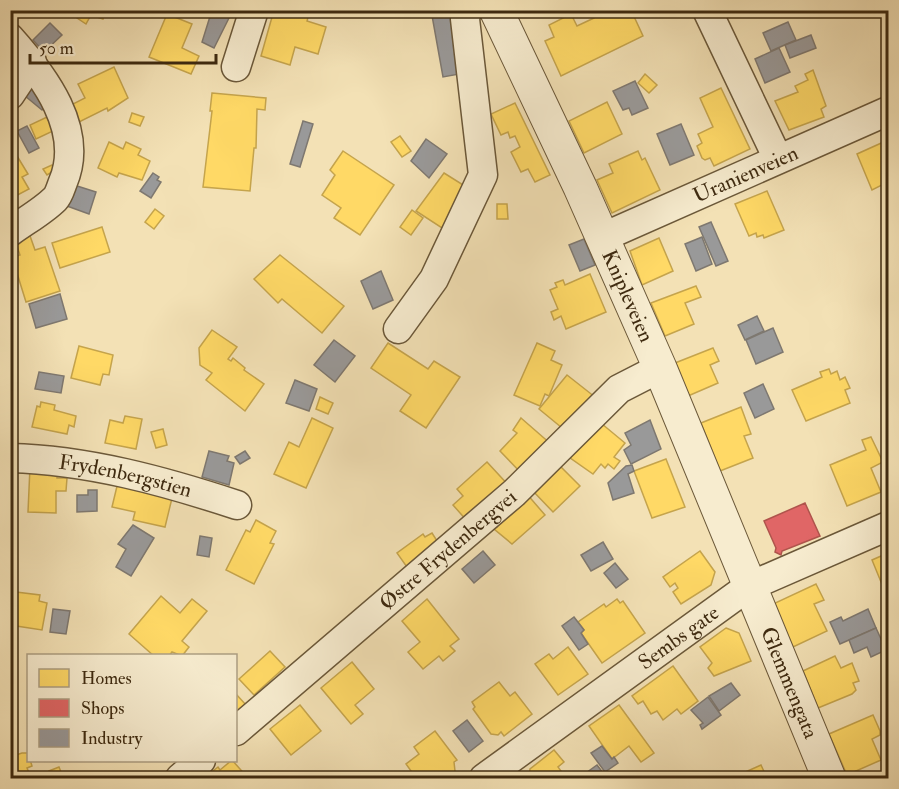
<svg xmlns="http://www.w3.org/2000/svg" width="899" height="789" font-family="'IM FELL Double Pica',serif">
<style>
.homes{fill:#ffd966;stroke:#c5a44c;stroke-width:1.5}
.shops{fill:#e06666;stroke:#af544c;stroke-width:1.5}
.industry{fill:#999;stroke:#7e7870;stroke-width:1.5}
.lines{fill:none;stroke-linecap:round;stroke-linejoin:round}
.minor-casing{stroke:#6b5839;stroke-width:31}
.tertiary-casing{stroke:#6b5839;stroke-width:35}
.minor{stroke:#f7eccf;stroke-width:28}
.tertiary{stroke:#f7eccf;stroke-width:33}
.labels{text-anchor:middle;stroke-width:6;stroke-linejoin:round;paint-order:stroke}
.street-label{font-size:21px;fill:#3e2a10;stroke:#f7eccf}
</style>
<rect width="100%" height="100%" fill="#f3e1b5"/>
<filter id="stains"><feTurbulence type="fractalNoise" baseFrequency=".00333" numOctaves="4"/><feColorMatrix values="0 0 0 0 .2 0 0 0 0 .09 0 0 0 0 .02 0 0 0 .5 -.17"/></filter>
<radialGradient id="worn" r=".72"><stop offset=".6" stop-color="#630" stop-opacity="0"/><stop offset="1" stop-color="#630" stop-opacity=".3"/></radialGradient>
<g class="homes">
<path d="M65 10H106L103 19 91 15 86 24Z"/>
<path d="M274 10H310L307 21 326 27 318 54 295 47 290 65 261 56Z"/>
<path d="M591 10H631L643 36 561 76 545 41 554 37 549 25 571 14 577 26 594 18Z"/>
<path d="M730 10H746L733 17Z"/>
<path d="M167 14 192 24 182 48 199 56 191 74 149 57Z"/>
<path d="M114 67 128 98 108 111 107 108 79 122 71 105 85 98 78 84Z"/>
<path d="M813 70 826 106 821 109 824 117 789 130 775 101 798 92 795 86 808 80 805 74Z"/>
<path d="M645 74 657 85 649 93 638 83Z"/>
<path d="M721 88 750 149 714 166 710 158 705 160 702 158 697 146 702 143 698 134 713 127 700 98Z"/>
<path d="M212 93 266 98 265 110 257 109 256 148H254L250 191 203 187 212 111H210Z"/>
<path d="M607 102 622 134 584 153 569 121Z"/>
<path d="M515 103 550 175 535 182 528 169 521 172 511 152 520 147 515 136 510 138 508 132 501 135 491 114Z"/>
<path d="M132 113 144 117 140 126 129 122Z"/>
<path d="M47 117 53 131 36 139 30 125Z"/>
<path d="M400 136 411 151 402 157 391 142Z"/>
<path d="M888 140V173L885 175 888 182 872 190 857 154Z"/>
<path d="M109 142 123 149 126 142 141 149 138 155 150 161 142 180 119 173 117 177 98 168Z"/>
<path d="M14 151 28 174 22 177 29 189 10 199V153Z"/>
<path d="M343 151 394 185 360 235 334 218 341 208 322 195 335 175 330 170Z"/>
<path d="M638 151 642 160 645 158 660 190 612 213 597 180 613 173 609 164Z"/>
<path d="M52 165 55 170 47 175 43 169Z"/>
<path d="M444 173 468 188 442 228 416 211Z"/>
<path d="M767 191 784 230 764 238 763 235 757 237 756 233 749 236 735 204Z"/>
<path d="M497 204H507L508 219H497Z"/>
<path d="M155 209 164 216 154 229 145 222Z"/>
<path d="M412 210 423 218 411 235 400 227Z"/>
<path d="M102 227 110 252 60 268 52 243Z"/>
<path d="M29 233 35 250 45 247 60 291 26 302 12 257 20 255 14 238Z"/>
<path d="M659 238 673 271 642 285 630 251Z"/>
<path d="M280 255 344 306 322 333 282 299 278 303 254 279Z"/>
<path d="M590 274 606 312 566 329 561 316 554 320 551 312 558 309 550 290 557 287 555 283 563 280 565 285Z"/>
<path d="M696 286 701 297 685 303 694 324 665 336 651 303Z"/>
<path d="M212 330 237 347 228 359 231 361 233 358 245 368 244 370 264 384 245 411 206 380 212 373 200 365 199 348Z"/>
<path d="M388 343 428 369 434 361 460 377 426 428 400 411 411 395 371 368Z"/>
<path d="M537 343 555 351 551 360 562 365 549 396 545 394 540 406 514 395Z"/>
<path d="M79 346 113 355 109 375 103 374 100 385 71 378Z"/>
<path d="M713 348 719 361 710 365 718 383 688 396 675 363Z"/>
<path d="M829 369 831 374 837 371 840 380 845 377 850 388 845 390 850 403 806 421 792 390 822 377 820 372Z"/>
<path d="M567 375 595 397 567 432 539 409Z"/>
<path d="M320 397 333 403 328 414 316 409Z"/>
<path d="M41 402 55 405 54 410 76 416 74 427 69 425 67 434 32 427 37 406 40 407Z"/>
<path d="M741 407 751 434 744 436 753 458 720 471 701 423Z"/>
<path d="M125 416 142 419 136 449 105 443 110 420 123 423Z"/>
<path d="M312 418 333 428 306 488 274 474 289 442 299 447Z"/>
<path d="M521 418 552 445 523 475 500 451 517 433 513 430Z"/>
<path d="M596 419 625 443 614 457 620 461 614 469 608 464 605 468 601 464 593 474 566 455Z"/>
<path d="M163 429 167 445 156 448 151 432Z"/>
<path d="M871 437 883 462 871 468 881 492 847 506 830 465 866 450 862 440Z"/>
<path d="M666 459 685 507 652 518 634 471Z"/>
<path d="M487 462 511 488 468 522 453 505 463 496 457 489Z"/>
<path d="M558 464 580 486 553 512 532 490Z"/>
<path d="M30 467 57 468V478H67L66 491H56V513L28 512Z"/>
<path d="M118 482 173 494 165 527 133 520 135 512 112 507Z"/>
<path d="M526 493 545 515 512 544 494 529 497 527 493 522Z"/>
<path d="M256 520 276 531 270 543 274 544 254 584 226 570 246 530 250 532Z"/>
<path d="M432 533 439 544 409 570 397 553 423 534 425 537Z"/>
<path d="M700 551 715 572 711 585 681 604 673 592 678 588 675 583 670 587 663 577Z"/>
<path d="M888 553V599L872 560Z"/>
<path d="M816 584 824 600 814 604 827 631 793 647 773 604Z"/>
<path d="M16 592 40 595 39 601 47 603 42 630 10 625V611Z"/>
<path d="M161 596 180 613 192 599 207 611 182 641 189 647 182 656 172 652 169 656H154L129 634Z"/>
<path d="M427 599 459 639 450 646 455 651 443 661 439 656 423 669 408 652 420 642 402 621Z"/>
<path d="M617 599 620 603 623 601 645 633 602 663 581 633 584 630 578 622 604 604 606 607Z"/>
<path d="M726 628 739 633 751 661 714 676 708 668 712 663 700 647Z"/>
<path d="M568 647 588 674 558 695 535 664 549 654 553 659Z"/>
<path d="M270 651 285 667 254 695 239 679Z"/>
<path d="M835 656 841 668 852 663 859 681 853 683 856 690 852 694 818 708 803 671Z"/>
<path d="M352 662 374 689 355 705 363 714 351 724 321 688Z"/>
<path d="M673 666 698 701 681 714 677 709 663 720 657 711 651 714 643 701 638 704 632 696Z"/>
<path d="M499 682 510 696 515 692 532 714 504 736 501 732 498 735 491 734 473 709 475 707 472 702Z"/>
<path d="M236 694 246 705 236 715Z"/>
<path d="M300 705 321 731 291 755 270 729Z"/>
<path d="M619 705 654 753 641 762 629 746 612 759 589 726Z"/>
<path d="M873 715 880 731V735L872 739 881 760 847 775 829 734Z"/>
<path d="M435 731 457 760 454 762 455 771 444 778H416L406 764 419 754 414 747Z"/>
<path d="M554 750 564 762 558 767 566 778H529L530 769Z"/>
<path d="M22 753H28L32 766 27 768 31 778H10V757Z"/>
<path d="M232 760 248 778H204L218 767 220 770Z"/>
<path d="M761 765 767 778H732Z"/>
<path d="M59 767 63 777 53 778 49 771Z"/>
</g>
<path class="shops" d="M805 503 820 536 782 551 781 555 775 552 776 548 764 521Z"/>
<g class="industry">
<path d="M212 10 230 16 214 48 202 42Z"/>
<path d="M431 10H454L465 73 443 77Z"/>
<path d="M788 22 796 40 771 51 763 33Z"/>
<path d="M50 23 62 35 44 52 33 40Z"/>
<path d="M811 35 816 48 790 58 785 45Z"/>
<path d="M779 48 790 72 765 83 755 59Z"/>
<path d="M635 81 648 108 632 115 629 108 623 110 613 91Z"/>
<path d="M32 87 49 101 42 110 25 96Z"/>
<path d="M303 121 313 124 300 167 290 164Z"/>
<path d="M681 124 694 155 670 165 657 134Z"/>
<path d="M27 126 39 148 29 153 17 131Z"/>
<path d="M426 139 447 154 429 178 411 161Z"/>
<path d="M153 173 159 177 157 180 161 182 151 198 140 191Z"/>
<path d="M74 185 96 192 89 214 67 206Z"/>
<path d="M711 222 728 261 716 266 699 227Z"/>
<path d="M702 237 712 264 696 271 685 244Z"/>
<path d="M584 239 595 265 580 271 569 245Z"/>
<path d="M381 271 393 300 373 309 361 281Z"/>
<path d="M60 294 67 319 36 328 29 304Z"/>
<path d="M757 316 764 331 745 340 738 325Z"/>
<path d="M773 328 783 352 756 364 746 340Z"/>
<path d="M334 340 355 356 335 382 314 365Z"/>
<path d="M39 372 64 376 61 393 35 389Z"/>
<path d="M295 380 317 389 309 411 286 403Z"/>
<path d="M763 384 774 409 755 418 744 393Z"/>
<path d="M650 420 661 449 631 464 624 450 631 445 625 433Z"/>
<path d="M209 451 229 456 227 461 234 463 229 485 202 477Z"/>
<path d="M245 451 250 458 240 464 235 457Z"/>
<path d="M632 465 634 471 628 474 634 493 613 500 608 483 626 466Z"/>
<path d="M88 490H97V511L77 512V495H88Z"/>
<path d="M133 525 154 538 131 576 116 567 126 549 118 544Z"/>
<path d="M200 536 212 538 209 557 197 555Z"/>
<path d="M603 542 613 559 591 571 581 555Z"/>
<path d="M483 551 495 565 474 583 462 569Z"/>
<path d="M615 563 628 579 616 588 604 573Z"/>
<path d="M53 609 70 611 66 634 50 632Z"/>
<path d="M868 609 876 628 840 644 830 622 841 617 843 621Z"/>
<path d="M574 617 584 630 581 633 588 644 579 650 562 626Z"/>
<path d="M876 628 886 650 871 657 867 647 854 653 849 640Z"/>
<path d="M731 683 740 695 719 711 709 696Z"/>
<path d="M708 697 721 715 702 729 700 725 703 723 691 710Z"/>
<path d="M467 720 483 741 469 752 453 731Z"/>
<path d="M602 746 612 759 614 757 618 763 605 772 591 753Z"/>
<path d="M597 765 607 778H579Z"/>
</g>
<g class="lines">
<defs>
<g id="minor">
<path d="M707 10 778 159"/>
<path d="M10 38C44 76 85 130 63 182 61 187 59 195 55 199 43 211 25 221 10 232"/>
<path d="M236 67 254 10"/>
<path d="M10 95 32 62"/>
<path id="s1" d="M601 238 888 111"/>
<path d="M398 329 434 279 483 175 465 19 467 10"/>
<path id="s2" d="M10 458C88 460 164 481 237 505"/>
<path id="s3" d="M236 731 514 493 619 389 660 368"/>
<path d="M180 778 201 760"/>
<path id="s4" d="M484 778 748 587 888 526"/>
</g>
<g id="tertiary">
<path id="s5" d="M496 10 580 187 660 368 829 778"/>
</g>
</defs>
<use href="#minor" class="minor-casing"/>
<use href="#tertiary" class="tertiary-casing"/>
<use href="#minor" class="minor"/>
<use href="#tertiary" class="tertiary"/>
</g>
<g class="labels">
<g class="street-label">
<text dy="7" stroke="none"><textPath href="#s1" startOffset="158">Uranienveien</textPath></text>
<text dy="7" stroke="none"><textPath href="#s5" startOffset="315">Knipleveien</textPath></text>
<text dy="7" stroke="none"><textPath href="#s2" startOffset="117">Frydenbergstien</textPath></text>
<text dy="7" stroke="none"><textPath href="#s3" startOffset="279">Østre Frydenbergvei</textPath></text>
<text dy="7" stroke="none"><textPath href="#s4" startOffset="240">Sembs gate</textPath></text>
<text dy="7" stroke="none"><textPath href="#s5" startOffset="734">Glemmengata</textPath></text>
</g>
</g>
<rect width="899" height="789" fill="none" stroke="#f3e1b5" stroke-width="36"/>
<rect x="12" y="12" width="875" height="765" fill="none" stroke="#3e2a10" stroke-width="3"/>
<rect x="18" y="18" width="863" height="753" fill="none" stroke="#3e2a10" stroke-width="1.5"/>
<rect x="27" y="654" width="210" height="108" fill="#f7eccf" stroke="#ad9e83" stroke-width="1.5"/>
<rect x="39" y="669" width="30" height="18" fill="#ffd966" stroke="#ad9e83" stroke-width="1.5"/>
<text x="81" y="684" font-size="18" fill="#3e2a10">Homes</text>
<rect x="39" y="699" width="30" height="18" fill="#e06666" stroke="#ad9e83" stroke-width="1.5"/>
<text x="81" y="714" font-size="18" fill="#3e2a10">Shops</text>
<rect x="39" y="729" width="30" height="18" fill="#999999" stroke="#ad9e83" stroke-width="1.5"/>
<text x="81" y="744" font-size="18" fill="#3e2a10">Industry</text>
<path d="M30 54v9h186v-9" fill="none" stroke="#3e2a10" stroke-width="3"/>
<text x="39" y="54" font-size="18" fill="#3e2a10" stroke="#f7eccf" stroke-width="4.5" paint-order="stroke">50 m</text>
<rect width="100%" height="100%" filter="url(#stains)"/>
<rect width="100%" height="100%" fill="url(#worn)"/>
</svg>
